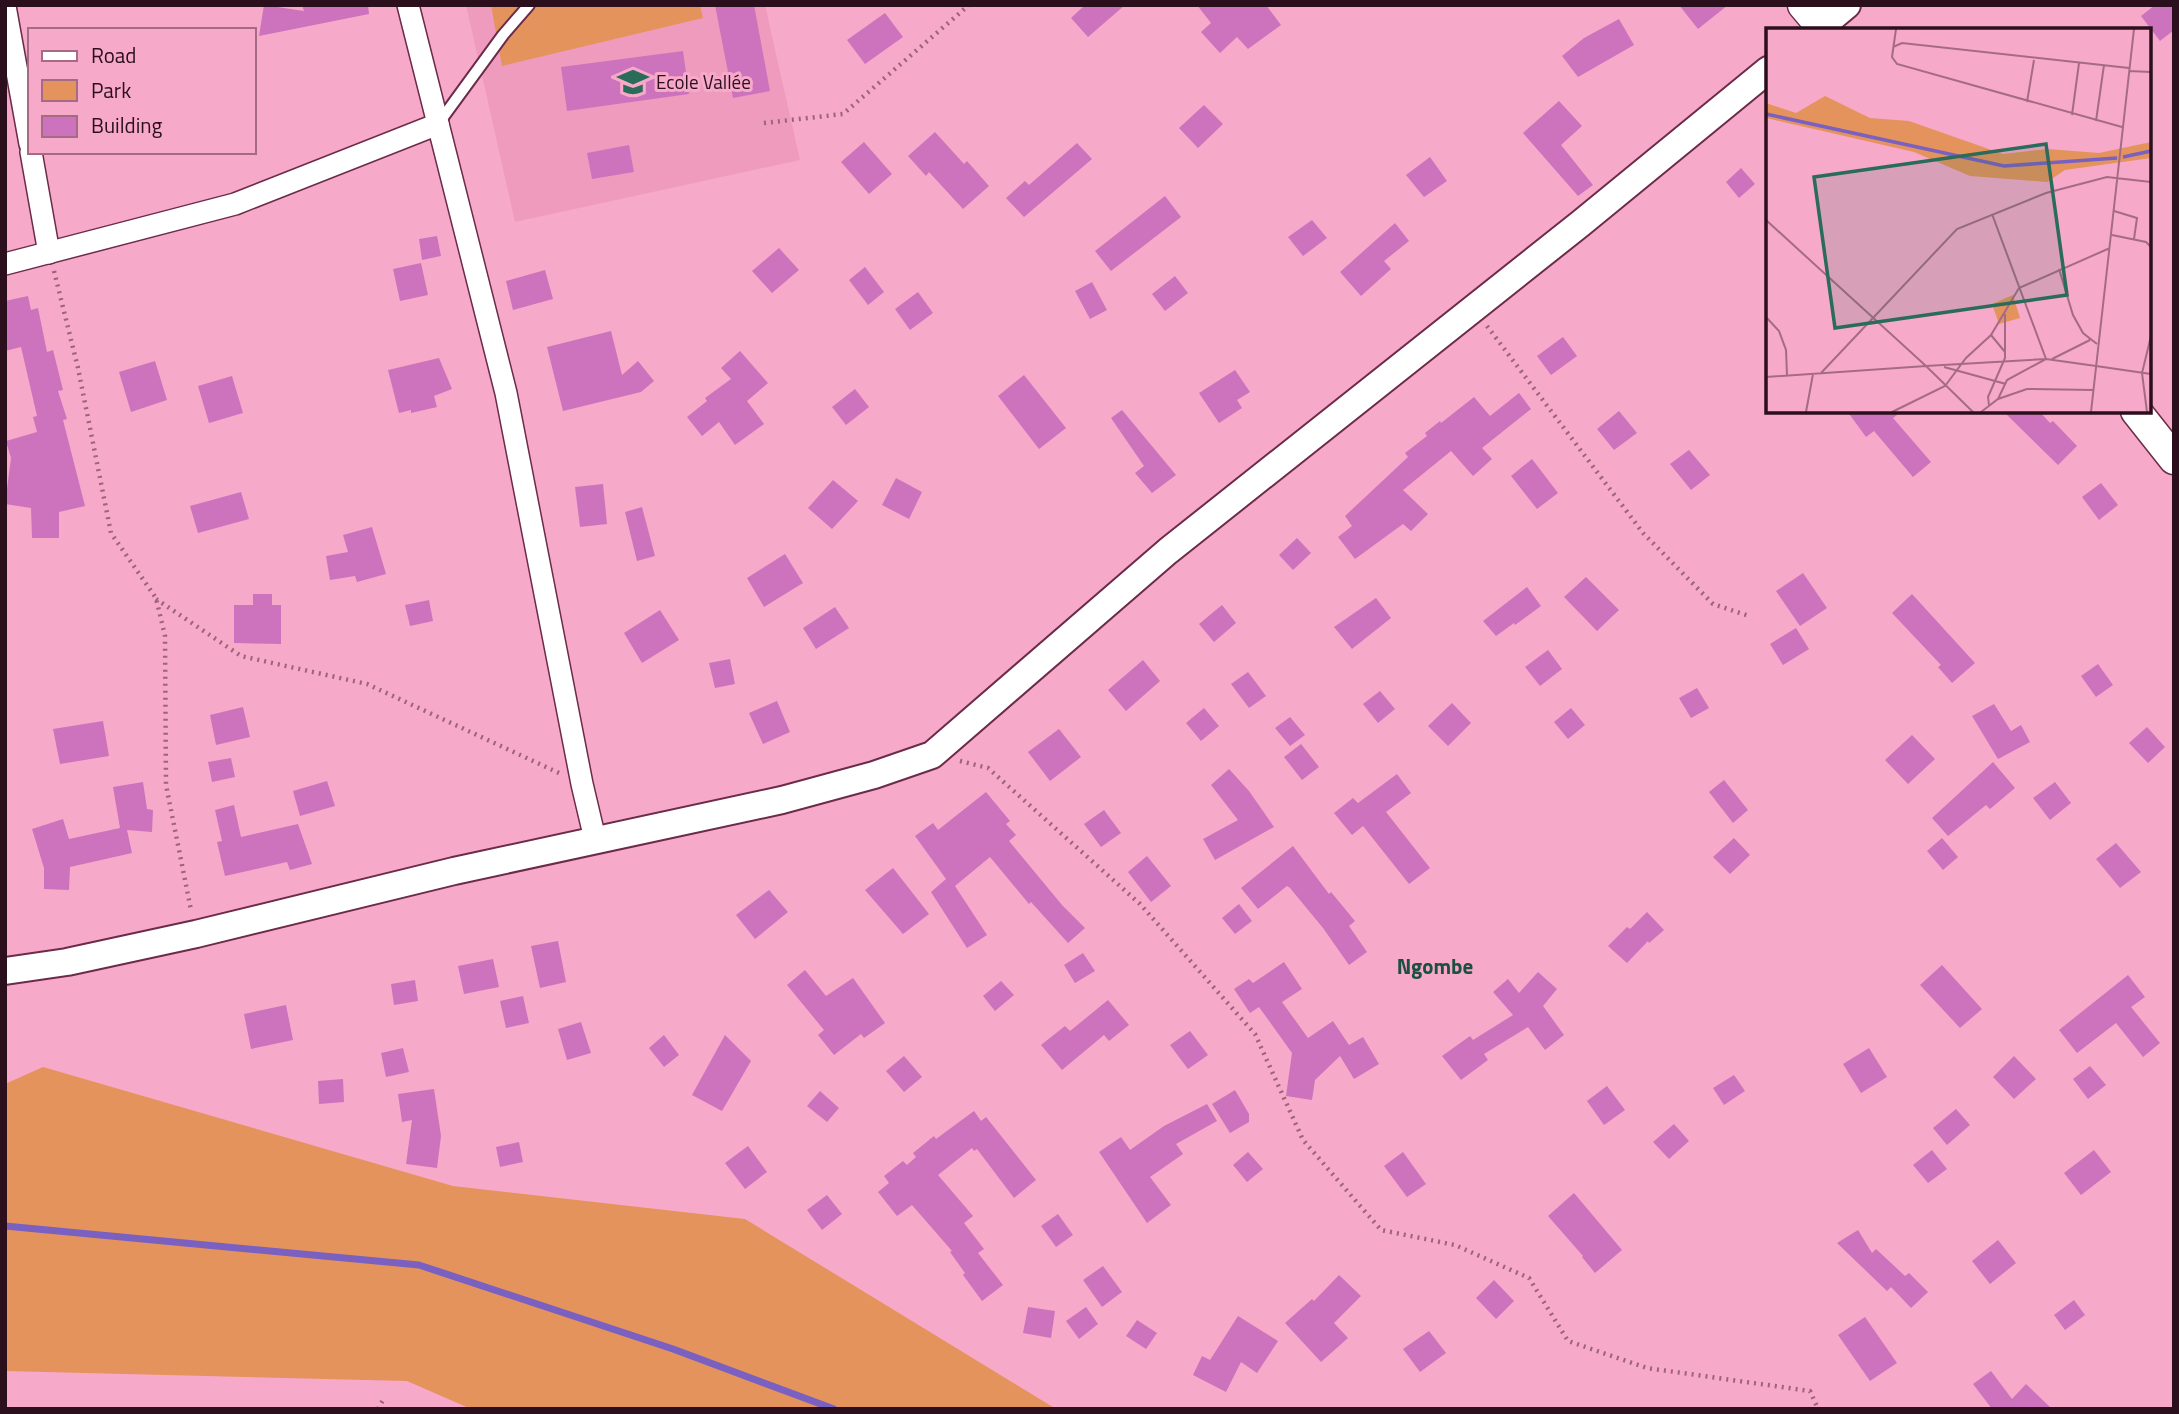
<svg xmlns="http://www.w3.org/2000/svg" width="2179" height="1414" font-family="'Titillium Web',sans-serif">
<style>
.built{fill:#ef9bbe}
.green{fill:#e5935d}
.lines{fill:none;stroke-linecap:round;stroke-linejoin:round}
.stream{stroke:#7960c1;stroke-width:7}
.building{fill:#cd73be}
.service-casing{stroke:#6b2b49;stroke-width:14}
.minor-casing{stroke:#6b2b49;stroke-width:24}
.tertiary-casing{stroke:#6b2b49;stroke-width:30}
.secondary-casing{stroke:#6b2b49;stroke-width:33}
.path{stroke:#9c647b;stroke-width:4.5;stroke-dasharray:2 5;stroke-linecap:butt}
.service{stroke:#fff;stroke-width:10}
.minor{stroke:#fff;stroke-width:21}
.tertiary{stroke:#fff;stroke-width:26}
.secondary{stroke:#fff;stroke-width:30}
.labels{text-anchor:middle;stroke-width:6;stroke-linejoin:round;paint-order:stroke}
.poi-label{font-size:19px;fill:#2b0f1c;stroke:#f7a9c9;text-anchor:start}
.neighbourhood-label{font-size:21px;font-weight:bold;fill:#1b4f41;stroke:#f7a9c9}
.inset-river{fill:none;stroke:#7960c1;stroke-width:3.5}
.inset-road{fill:none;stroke:#a56b84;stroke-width:2}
.view{fill:#2a6b5a;fill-opacity:0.15;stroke:#2a6b5a;stroke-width:3.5}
.inset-edge{fill:none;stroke:#2b0f1c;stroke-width:3.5}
</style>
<rect width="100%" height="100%" fill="#f7a9c9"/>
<path class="built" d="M466 5H765L800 160 515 222Z"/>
<g class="green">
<path d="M491 5H700L703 18 502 66Z"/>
<path d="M43 1067 453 1186 745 1219 1056 1409H471L407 1381 5 1371V1084Z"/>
</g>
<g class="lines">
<path class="stream" d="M5 1226 419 1265 673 1349 834 1409"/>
</g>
<g class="building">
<path d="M264 5 304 11 302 5H368L369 14 259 36Z"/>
<path d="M715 5H754L770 91 733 98Z"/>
<path d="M1085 5H1125L1088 37 1071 18Z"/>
<path d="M1197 5H1266L1281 25 1248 49 1237 37 1220 53 1201 32 1211 23Z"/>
<path d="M1679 5H1728L1698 29Z"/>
<path d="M2155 5H2174V30L2160 41 2141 16Z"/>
<path d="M885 13 903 37 865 64 847 40Z"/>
<path d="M1619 19 1634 45 1578 77 1562 56 1584 38Z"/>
<path d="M683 51 689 94 567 111 561 67Z"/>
<path d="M1559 101 1582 126 1561 145 1593 185 1578 196 1523 133Z"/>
<path d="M1204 105 1223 124 1198 148 1179 128Z"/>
<path d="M935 132 964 164 967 161 989 186 963 209 929 172 926 176 908 156Z"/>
<path d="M864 142 892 174 869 194 841 162Z"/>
<path d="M1077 143 1092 159 1024 217 1006 198 1025 181 1029 185Z"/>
<path d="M629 145 634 172 592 179 587 153Z"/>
<path d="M1430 157 1447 181 1424 197 1406 175Z"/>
<path d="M1741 168 1755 184 1739 198 1726 182Z"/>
<path d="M1165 196 1181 217 1111 271 1095 251Z"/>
<path d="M1312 220 1327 238 1303 256 1288 237Z"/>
<path d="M1395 223 1409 241 1384 261 1391 269 1361 296 1340 272Z"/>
<path d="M437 236 441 256 422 260 419 239Z"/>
<path d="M779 248 799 270 772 293 752 271Z"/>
<path d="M421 263 428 295 400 301 393 269Z"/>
<path d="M865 267 884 292 868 305 849 280Z"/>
<path d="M545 270 553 299 513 310 506 281Z"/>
<path d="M1175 276 1188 293 1165 311 1152 294Z"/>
<path d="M1092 282 1107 310 1090 319 1075 291Z"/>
<path d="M918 292 933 313 910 330 895 309Z"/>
<path d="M28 296 31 310 38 308 47 352 53 350 63 390 58 391 67 419 63 420 85 506 59 512V538H32L31 508 5 504 11 458 6 441 37 432 33 417 37 416 21 347 5 351V301Z"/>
<path d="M611 331 622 375 638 361 654 381 641 392 563 411 547 347Z"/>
<path d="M1563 337 1577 356 1551 375 1537 356Z"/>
<path d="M740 351 768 383 747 401 764 424 735 445 719 422 702 436 687 417 707 401 705 398 731 379 721 368Z"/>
<path d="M439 358 452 389 434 396 437 407 411 413V410L399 413 388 370Z"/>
<path d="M155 361 167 400 131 412 119 372Z"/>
<path d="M1235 370 1250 392 1237 400 1242 408 1219 423 1199 393Z"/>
<path d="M1024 375 1066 428 1039 449 998 396Z"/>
<path d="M232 376 243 413 209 423 198 386Z"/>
<path d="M855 389 869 407 846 425 832 407Z"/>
<path d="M1519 393 1531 409 1482 448 1492 459 1473 476 1451 451 1403 490 1428 514 1411 531 1403 524 1355 559 1338 537 1352 526 1345 516 1408 457 1405 453 1427 436 1425 433 1440 421 1441 423 1474 397 1490 416Z"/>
<path d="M1122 410 1176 475 1152 493 1135 473 1144 466 1111 418Z"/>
<path d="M1619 411 1637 433 1614 450 1597 429Z"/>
<path d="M1847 411H1902L1893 418 1931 462 1913 477 1874 431 1866 437Z"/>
<path d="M2003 411H2039L2050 423 2053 421 2077 446 2058 465Z"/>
<path d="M1689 450 1710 475 1691 490 1670 464Z"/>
<path d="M1532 459 1558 493 1537 509 1511 476Z"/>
<path d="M896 478 922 492 909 519 882 505Z"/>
<path d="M833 480 858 501 832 529 808 508Z"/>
<path d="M2101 483 2118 505 2099 520 2082 497Z"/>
<path d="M603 484 607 524 580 527 575 487Z"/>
<path d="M241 492 249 519 198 533 190 506Z"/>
<path d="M642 507 655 556 637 561 625 512Z"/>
<path d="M372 527 386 574 357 582 355 576 330 580 326 556 348 552 343 535Z"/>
<path d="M1297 538 1311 553 1293 570 1279 555Z"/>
<path d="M785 554 803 583 764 607 747 578Z"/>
<path d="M1803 573 1827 608 1800 626 1776 591Z"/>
<path d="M1586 577 1619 610 1597 631 1564 597Z"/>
<path d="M1527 587 1541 606 1515 625 1514 623 1496 636 1483 621Z"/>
<path d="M253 594H272V605H281V644L234 643V605H253Z"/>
<path d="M1912 594 1975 663 1952 683 1938 667 1941 665 1892 613Z"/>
<path d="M1376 598 1391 618 1352 649 1334 627Z"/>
<path d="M429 600 433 621 410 626 405 605Z"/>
<path d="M1222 605 1236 623 1214 642 1199 624Z"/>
<path d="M835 607 849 628 816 649 803 628Z"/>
<path d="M660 610 679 640 642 663 624 633Z"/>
<path d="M1796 628 1809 649 1783 665 1770 644Z"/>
<path d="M1548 650 1562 669 1540 686 1525 667Z"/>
<path d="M730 659 735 684 715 688 709 663Z"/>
<path d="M1143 660 1160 681 1126 711 1108 690Z"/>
<path d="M2098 664 2113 685 2096 697 2081 676Z"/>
<path d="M1248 672 1266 696 1249 708 1231 684Z"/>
<path d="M1697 688 1709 708 1691 718 1679 698Z"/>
<path d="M1380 691 1395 709 1378 723 1363 704Z"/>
<path d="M777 701 790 732 763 744 749 713Z"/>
<path d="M1452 703 1471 723 1448 746 1428 726Z"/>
<path d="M1994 704 2011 731 2021 725 2030 742 1998 759 1972 716Z"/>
<path d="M243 707 250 737 216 745 210 715Z"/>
<path d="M1204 708 1219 726 1201 741 1186 723Z"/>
<path d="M1571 708 1585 725 1568 739 1554 722Z"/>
<path d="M1290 717 1305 735 1290 746 1275 728Z"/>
<path d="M103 721 109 756 60 764 53 729Z"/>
<path d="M2147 727 2165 747 2148 763 2129 743Z"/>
<path d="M1059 729 1081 757 1050 781 1028 752Z"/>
<path d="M1912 735 1935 759 1908 784 1885 760Z"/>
<path d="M1301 744 1319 767 1302 780 1284 757Z"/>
<path d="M231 758 235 777 212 782 208 762Z"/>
<path d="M1993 762 2015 788 1990 809 1986 805 1948 836 1932 818Z"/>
<path d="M1229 769 1249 791 1274 827 1215 860 1203 839 1238 820 1211 785Z"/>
<path d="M1397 774 1411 793 1386 812 1430 868 1409 884 1363 826 1352 835 1334 813 1353 798 1358 803Z"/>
<path d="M1724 780 1748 810 1733 823 1709 792Z"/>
<path d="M327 781 335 806 300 816 293 791Z"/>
<path d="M143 782 147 809 153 810 152 832 127 830 132 853 70 867 69 890 44 889V868L32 829 63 819 69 839 120 828 113 787Z"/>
<path d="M2055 782 2071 803 2050 820 2033 798Z"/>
<path d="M986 792 1010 821 1006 824 1016 835 1009 841 1062 905 1085 928 1068 943 1031 902 1029 904 990 857 955 886 987 935 967 948 931 892 946 879 915 836 933 823 938 830Z"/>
<path d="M234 805 241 837 298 824 312 864 290 870 287 862 225 876 217 842 222 841 215 810Z"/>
<path d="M1104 810 1121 833 1101 847 1084 824Z"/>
<path d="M1734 838 1750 855 1730 874 1713 857Z"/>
<path d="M1942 838 1958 857 1943 870 1927 851Z"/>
<path d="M2116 843 2141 872 2120 888 2096 859Z"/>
<path d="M1293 846 1329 894 1331 892 1355 921 1349 926 1367 952 1349 965 1323 928 1290 888 1287 886 1258 909 1241 888Z"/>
<path d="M1147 856 1171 886 1151 902 1128 872Z"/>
<path d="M893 868 929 914 903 934 865 890Z"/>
<path d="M769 890 788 912 755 939 736 915Z"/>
<path d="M1239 904 1252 921 1235 934 1222 918Z"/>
<path d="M1647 912 1664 930 1649 943 1648 941 1627 963 1608 946 1627 927 1630 929Z"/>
<path d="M558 941 566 982 540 988 531 946Z"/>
<path d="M1083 953 1095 971 1075 983 1064 965Z"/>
<path d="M493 959 499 987 464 994 458 966Z"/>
<path d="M1284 962 1302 989 1282 1002 1308 1038 1333 1021 1349 1045 1363 1037 1379 1064 1354 1079 1340 1056 1315 1080 1312 1100 1286 1096 1292 1053 1259 1007 1250 1013 1234 989 1249 979 1253 983Z"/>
<path d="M1942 965 1982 1009 1960 1028 1920 985Z"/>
<path d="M805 970 826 996 853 978 885 1023 864 1038 861 1034 834 1055 818 1035 824 1030 787 985Z"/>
<path d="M1538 972 1557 989 1543 1006 1564 1035 1545 1050 1528 1027 1484 1054 1488 1060 1461 1080 1442 1056 1470 1036 1473 1040 1513 1015 1493 992 1508 979 1519 993Z"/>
<path d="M2128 975 2145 997 2131 1007 2160 1043 2143 1057 2116 1023 2077 1053 2059 1030Z"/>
<path d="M415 980 418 1001 394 1005 391 984Z"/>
<path d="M1001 981 1014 995 995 1011 983 996Z"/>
<path d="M523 996 529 1023 506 1028 500 1001Z"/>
<path d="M1108 1000 1129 1025 1109 1041 1104 1035 1062 1070 1041 1045 1065 1026 1070 1031Z"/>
<path d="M286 1005 293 1040 251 1049 244 1014Z"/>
<path d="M581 1022 591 1053 567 1060 558 1029Z"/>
<path d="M1190 1031 1208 1055 1188 1069 1170 1045Z"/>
<path d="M664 1035 679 1055 664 1067 649 1048Z"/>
<path d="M725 1035 751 1061 722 1111 692 1095Z"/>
<path d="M403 1048 409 1072 386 1077 381 1053Z"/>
<path d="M1869 1048 1887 1077 1861 1093 1843 1064Z"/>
<path d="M904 1056 922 1077 904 1092 886 1071Z"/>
<path d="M2014 1056 2036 1079 2014 1099 1993 1077Z"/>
<path d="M2090 1066 2106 1085 2088 1099 2073 1079Z"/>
<path d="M1734 1075 1745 1091 1724 1105 1713 1088Z"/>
<path d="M343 1079 344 1102 319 1104 318 1081Z"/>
<path d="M1607 1086 1625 1110 1604 1125 1587 1101Z"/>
<path d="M434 1089 441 1136 437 1168 406 1164 412 1120 402 1122 398 1094Z"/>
<path d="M1235 1090 1249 1114V1122L1230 1133 1212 1104Z"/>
<path d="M820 1091 839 1108 827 1122 807 1106Z"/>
<path d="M1207 1104 1217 1121 1176 1144 1183 1154 1150 1177 1171 1205 1147 1223 1099 1152 1121 1137 1130 1150 1164 1126Z"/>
<path d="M1956 1109 1970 1125 1947 1145 1933 1128Z"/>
<path d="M974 1111 981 1121 986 1117 1036 1180 1014 1198 977 1149 974 1151 972 1148 938 1175 973 1216 964 1223 984 1249 978 1253 1003 1285 982 1301 963 1275 965 1273 950 1252 952 1251 912 1205 897 1216 878 1192 889 1183 884 1176 903 1161 907 1165 916 1157 913 1153 934 1136 936 1139Z"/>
<path d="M1674 1124 1689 1141 1669 1159 1653 1142Z"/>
<path d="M519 1142 523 1162 500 1167 496 1147Z"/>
<path d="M748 1146 767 1172 745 1189 725 1163Z"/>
<path d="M1932 1150 1947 1169 1928 1183 1913 1165Z"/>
<path d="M2094 1150 2111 1172 2081 1195 2064 1173Z"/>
<path d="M1248 1152 1263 1169 1247 1182 1233 1165Z"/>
<path d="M1403 1152 1426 1184 1407 1197 1384 1166Z"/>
<path d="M1574 1193 1622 1250 1595 1273 1582 1257 1583 1256 1548 1216Z"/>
<path d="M827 1195 842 1214 822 1230 807 1210Z"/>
<path d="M1058 1214 1073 1235 1056 1247 1041 1226Z"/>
<path d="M1858 1230 1872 1253 1876 1249 1905 1276 1909 1273 1928 1292 1911 1308 1891 1287 1887 1291 1837 1243Z"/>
<path d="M1998 1240 2016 1263 1990 1284 1972 1261Z"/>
<path d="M1103 1266 1122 1292 1102 1307 1083 1280Z"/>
<path d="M1339 1275 1361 1296 1334 1323 1348 1338 1321 1362 1285 1323 1312 1299 1314 1301Z"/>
<path d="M1494 1280 1514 1301 1496 1319 1476 1298Z"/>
<path d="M2074 1300 2085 1315 2065 1330 2054 1315Z"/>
<path d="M1028 1307 1055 1311 1051 1338 1023 1333Z"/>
<path d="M1086 1307 1098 1324 1079 1339 1066 1321Z"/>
<path d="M1238 1316 1278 1341 1257 1373 1241 1362 1226 1392 1193 1375 1202 1356 1210 1360Z"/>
<path d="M1865 1317 1897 1363 1870 1381 1838 1335Z"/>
<path d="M1137 1320 1157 1333 1146 1349 1126 1336Z"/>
<path d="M1429 1331 1446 1353 1420 1372 1403 1349Z"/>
<path d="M1991 1371 2012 1399 2026 1384 2052 1409H1992L1973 1384Z"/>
</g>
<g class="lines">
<defs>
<path id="service" d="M438 124 503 35 529 5"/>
<g id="minor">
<path d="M408 5 506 393 582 784 595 839"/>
<path d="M5 6 30 144"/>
<path d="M31 152 49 253"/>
<path d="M5 264 235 204 438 124"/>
</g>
<g id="tertiary">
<path d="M1817 30 1847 5"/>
<path d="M5 971 67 962 196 934 454 871 782 800 874 775 932 755 1168 551 1580 224 1768 70"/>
</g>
<g id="secondary">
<path d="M1803 5 1824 30"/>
<path d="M2136 411 2174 459"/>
</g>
</defs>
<use href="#service" class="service-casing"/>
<use href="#minor" class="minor-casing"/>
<use href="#tertiary" class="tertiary-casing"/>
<use href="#secondary" class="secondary-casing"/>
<g class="path">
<path d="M764 123 843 114 969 5"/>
<path d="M54 271 78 368 111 533 156 598 165 636 166 785 191 910"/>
<path d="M1487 326 1643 533 1713 604 1749 616"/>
<path d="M156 599 241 656 367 684 559 773"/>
<path d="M960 761 988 768 1140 904 1255 1034 1303 1140 1381 1230 1455 1245 1529 1278 1568 1341 1647 1368 1810 1391 1818 1409"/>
<path d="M378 1409 383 1400"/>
</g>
<use href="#service" class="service"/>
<use href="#minor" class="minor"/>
<use href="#tertiary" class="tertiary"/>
<use href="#secondary" class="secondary"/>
</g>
<defs>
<symbol id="school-bare" viewBox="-9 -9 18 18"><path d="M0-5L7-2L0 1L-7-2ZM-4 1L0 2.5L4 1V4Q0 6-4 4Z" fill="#2a6b5a" stroke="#f7a9c9" stroke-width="2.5" paint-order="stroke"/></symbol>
</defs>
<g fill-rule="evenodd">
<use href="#school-bare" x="611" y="60" width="44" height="44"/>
</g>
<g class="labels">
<g class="poi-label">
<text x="656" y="89">Ecole Vallée</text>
</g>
<g class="neighbourhood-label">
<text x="1435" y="974">Ngombe</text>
</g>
</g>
<g transform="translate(1766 28)">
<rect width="385" height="385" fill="#f7a9c9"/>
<path d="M59 68 104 90 143 93 237 126 282 121 333 125 385 114V130L299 142 281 154 204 148 148 124 0 90V75L30 85ZM247 267 254 290 233 296 226 276Z" fill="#e5935d"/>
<path class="inset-river" d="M0 86 238 138 351 130M357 129 385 123"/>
<path class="inset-road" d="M130 1 126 29 131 36 356 99M127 19 136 15 363 40M363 43 385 44M261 74 268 32M306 87 313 35M330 93 338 37M348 183 371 190 368 211M226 186 280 331 241 352 232 371M0 192 160 338 280 331 330 338M346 207 380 214 385 219M293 241 307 287 317 305 331 316M0 289 13 303 20 322 21 347M225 307 239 324M286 331 324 312M330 338 385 346M178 339 240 356M55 345 191 201 280 165 341 149 385 154M0 349 160 338 207 384M223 377 222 369 239 330V286M40 384 47 346M126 384 179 358 200 330 225 307 253 260 344 220M215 384 232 371 261 361 327 362M325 384 368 1M381 384 376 345 385 308"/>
<path class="view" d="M280 116 301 267 69 300 48 149Z"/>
<rect width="385" height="385" class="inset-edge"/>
</g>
<rect width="2179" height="1414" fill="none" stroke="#2b0f1c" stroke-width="14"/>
<rect x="28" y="28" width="228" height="126" fill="#f7a9c9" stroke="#a56b84" stroke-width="2"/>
<rect x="42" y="51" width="35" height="10" fill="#ffffff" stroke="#a56b84" stroke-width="2"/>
<text x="91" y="63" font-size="21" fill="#2b0f1c">Road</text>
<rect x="42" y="80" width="35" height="21" fill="#e5935d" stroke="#a56b84" stroke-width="2"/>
<text x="91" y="98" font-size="21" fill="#2b0f1c">Park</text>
<rect x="42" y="116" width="35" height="21" fill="#cd73be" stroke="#a56b84" stroke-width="2"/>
<text x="91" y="133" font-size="21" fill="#2b0f1c">Building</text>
</svg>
